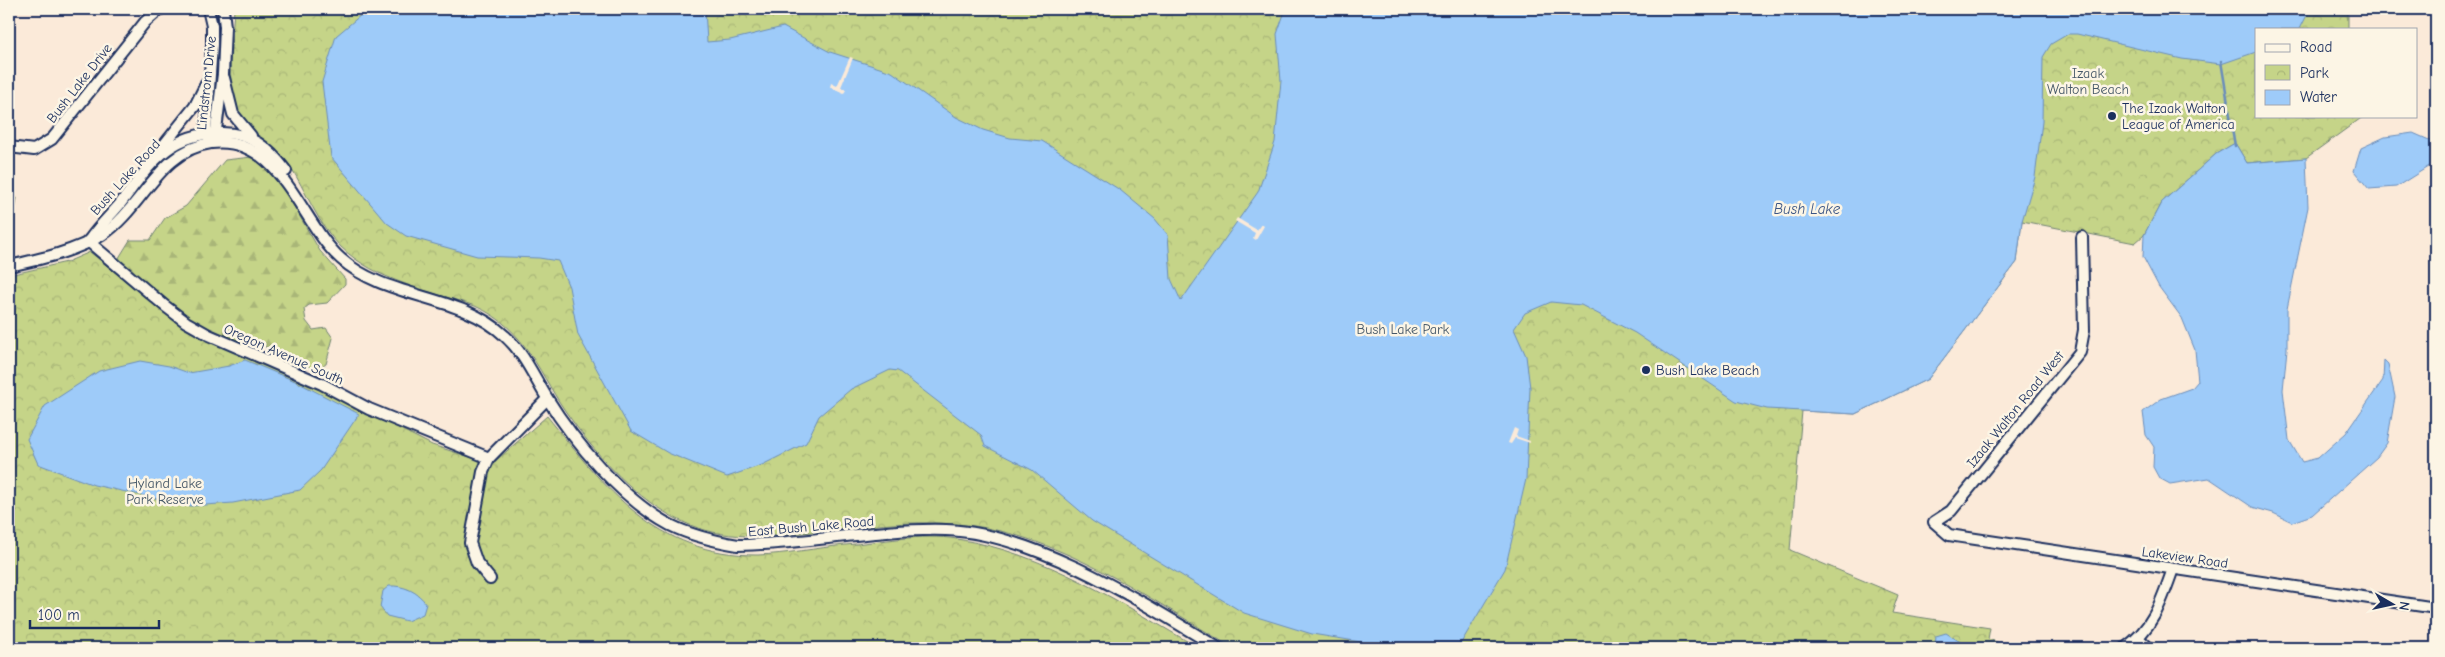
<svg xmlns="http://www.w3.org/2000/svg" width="2445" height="657" font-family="'Comic Neue',sans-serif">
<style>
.forest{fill:url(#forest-firs);stroke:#708273}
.park{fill:url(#park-crowns);stroke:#708273}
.garden{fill:#c5d488;stroke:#708273}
.water{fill:#9ecbf9;stroke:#6a8dbb}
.pier{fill:#fbead9}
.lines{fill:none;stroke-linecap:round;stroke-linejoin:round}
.stream{stroke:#6a8dbb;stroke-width:2.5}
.minor-casing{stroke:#1b2f5e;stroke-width:14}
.minor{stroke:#fcf5e5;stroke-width:10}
.poi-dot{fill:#1b2f5e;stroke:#fcf5e5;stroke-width:2}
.labels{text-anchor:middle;stroke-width:5;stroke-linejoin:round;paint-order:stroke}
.park-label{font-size:14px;fill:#465868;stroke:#fcf5e5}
.street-label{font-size:14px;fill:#1b2f5e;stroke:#fcf5e5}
.poi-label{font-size:14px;fill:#1b2f5e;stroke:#fcf5e5;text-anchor:start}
.water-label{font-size:15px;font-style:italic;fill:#3c5685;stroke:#fcf5e5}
</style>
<defs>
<pattern id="forest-firs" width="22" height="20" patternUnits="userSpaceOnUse" patternTransform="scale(1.25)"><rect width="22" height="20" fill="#c5d488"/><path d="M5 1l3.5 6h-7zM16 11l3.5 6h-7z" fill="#a9b678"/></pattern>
<pattern id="park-crowns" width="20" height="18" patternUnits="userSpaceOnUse" patternTransform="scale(1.25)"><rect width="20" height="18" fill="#c5d488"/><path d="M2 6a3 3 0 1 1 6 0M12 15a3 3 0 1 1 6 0" fill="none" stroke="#a9b678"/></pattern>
</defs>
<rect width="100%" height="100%" fill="#fbead9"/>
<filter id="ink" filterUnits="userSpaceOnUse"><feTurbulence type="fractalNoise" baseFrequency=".02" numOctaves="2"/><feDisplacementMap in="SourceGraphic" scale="10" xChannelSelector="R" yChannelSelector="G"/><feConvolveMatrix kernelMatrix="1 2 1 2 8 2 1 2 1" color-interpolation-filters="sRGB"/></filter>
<g filter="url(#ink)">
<path class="forest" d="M252 157 275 174 320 251 345 279V284L327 303 309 305 304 309 306 321 313 330 326 328 333 338 326 364 316 370 257 343H237L191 320 117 261 130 240H150L165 218 186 206 225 160Z"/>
<g class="park">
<path d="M234 9H2348V29H2256V116H2364L2306 158 2247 163 2235 143 2216 154 2161 203 2144 235 2135 243 2022 221 2017 262 1928 379 1855 414 1802 411 1790 550 1898 595 1892 613 1990 628 1988 639 2015 648H1233C1151 599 1052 530 955 524 907 520 860 527 812 532 767 536 724 542 681 521 637 500 599 458 571 419 539 376 528 329 475 306 430 291 376 281 341 247 318 225 306 191 289 164 278 148 259 142 247 126 222 92 232 48 234 9Z"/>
<path d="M90 252 163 311 213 342 301 379 432 445 492 464 547 416C605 488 656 556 758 555 787 554 816 548 845 545 881 542 921 533 957 539 1046 553 1122 604 1199 648H9V275L67 262Z"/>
</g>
<path class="garden" d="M9 197 17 198 14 217 9 216Z"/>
<g class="water">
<path d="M368 9H705L707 42 730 40 783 27 830 52 892 72 956 117 983 130 1010 138 1042 141 1120 190 1155 219 1168 235 1171 279 1181 301 1258 192 1275 142 1281 81 1277 34 1284 14V9H2310L2300 29H2256V52L2221 64 2182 59 2077 34H2068L2051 44 2043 57 2042 122 2035 177 2022 221 2017 262 1928 379 1855 414 1767 409 1736 401 1635 333 1581 305 1551 302 1525 313 1514 329 1526 356 1530 388 1526 479 1505 569 1458 648H1398L1312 634 1244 613 1092 521 1032 470 985 446 981 435 898 371 890 370 851 389 819 416 806 443 762 465 727 477 668 453 631 431 578 335 569 287 558 261 539 258 477 256 406 236 387 223 331 157 322 82 336 36Z"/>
<path d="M2413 133 2436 143V159L2431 165 2396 187 2369 189 2354 171 2361 148 2385 137Z"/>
<path d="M2235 143 2247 163 2306 158 2308 207 2287 309V349L2283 390 2289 440 2302 462 2318 458 2346 433 2383 380 2384 360 2388 364 2395 397 2387 443 2377 457 2312 515 2292 522 2273 513 2252 507 2209 478 2170 484 2159 478 2153 467 2154 447 2146 435 2143 412 2161 399 2192 388 2198 381 2195 350 2182 318 2159 287 2143 257 2144 235 2161 203 2216 154Z"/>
<path d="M245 360 295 381 359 414 321 470 300 490 233 503 191 506 94 485 38 464 27 439 45 406 99 371 140 361 169 366 189 373 229 366Z"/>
<path d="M389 586C403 585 419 592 426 604L423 614 407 621 387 616 380 607 383 591Z"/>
<path d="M1946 633 1970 648H1935L1936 636Z"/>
</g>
<g class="pier">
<path d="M850 57 853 58 841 87 846 90 844 93 830 87 831 83 837 86Z"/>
<path d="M1237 218 1257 230 1261 224 1264 226 1256 240 1253 238 1255 233 1235 221Z"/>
<path d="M1514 428 1518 430 1516 436 1530 441V443L1515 438 1511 444 1508 443Z"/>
</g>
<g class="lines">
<path class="stream" d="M2221 61 2235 146"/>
<defs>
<g id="minor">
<path d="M208 9 212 26V45L206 133 209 138"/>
<path d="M224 78 233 114 251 136"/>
<path d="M215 138 223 74 225 27 223 9"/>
<path d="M9 147 34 150 52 139 145 22 160 9"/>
<path d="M159 151 195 106 206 84"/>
<path d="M2082 237 2084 330 2080 352 1951 511 1934 522 1949 535 2436 608"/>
<path d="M90 239C99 226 110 216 120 204 149 166 168 133 220 133 250 132 269 148 286 171"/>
<path d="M88 241 165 306 186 322 209 335 322 384 369 409 489 458"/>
<path d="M9 266C40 259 74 252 102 235 142 209 159 150 211 143 281 134 300 223 341 259 387 300 460 293 505 336 524 353 534 377 547 398 574 442 624 501 670 525 692 536 714 541 738 545 807 544 877 528 946 530 1035 533 1142 602 1218 648"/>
<path d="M490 579 477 563 470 543 483 472 489 458 547 399"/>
<path d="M2139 639 2149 648"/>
<path d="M2125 648C2153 629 2162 600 2173 569"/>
</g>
</defs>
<use href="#minor" class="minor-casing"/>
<use href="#minor" class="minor"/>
</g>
</g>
<g class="poi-dot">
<circle cx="2112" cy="116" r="5"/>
<circle cx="1646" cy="370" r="5"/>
</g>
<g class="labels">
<g class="park-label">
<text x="2088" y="78">Izaak<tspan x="2088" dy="16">Walton Beach</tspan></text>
<text x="1403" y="334">Bush Lake Park</text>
<text x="165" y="488">Hyland Lake<tspan x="165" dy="16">Park Reserve</tspan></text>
</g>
<g class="street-label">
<text transform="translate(79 83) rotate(-52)" y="5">Bush Lake Drive</text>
<text transform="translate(206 83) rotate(-84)" y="5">Lindstrom Drive</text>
<text transform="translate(125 177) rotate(-48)" y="5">Bush Lake Road</text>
<text transform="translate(284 354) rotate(24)" y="5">Oregon Avenue South</text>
<text transform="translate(2015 409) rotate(-51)" y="5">Izaak Walton Road West</text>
<text transform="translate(811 526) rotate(-5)" y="5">East Bush Lake Road</text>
<text transform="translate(2185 557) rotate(8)" y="5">Lakeview Road</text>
</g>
<g class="poi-label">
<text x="2122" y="113">The Izaak Walton<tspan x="2122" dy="16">League of America</tspan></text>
<text x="1656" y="375">Bush Lake Beach</text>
</g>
<g class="water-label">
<text x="1807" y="214">Bush Lake</text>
</g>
</g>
<rect width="2445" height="657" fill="none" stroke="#fcf5e5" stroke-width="30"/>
<rect x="15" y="15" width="2415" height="627" fill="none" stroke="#1b2f5e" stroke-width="2" filter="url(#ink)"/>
<rect x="2255" y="28" width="162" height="90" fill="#fcf5e5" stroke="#a2a6af"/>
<rect x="2265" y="44" width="25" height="8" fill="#fcf5e5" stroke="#a2a6af"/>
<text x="2300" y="52" font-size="15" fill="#1b2f5e">Road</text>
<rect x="2265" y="65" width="25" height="15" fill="url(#park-crowns)" stroke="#a2a6af"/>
<text x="2300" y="78" font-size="15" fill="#1b2f5e">Park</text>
<rect x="2265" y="90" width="25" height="15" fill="#9ecbf9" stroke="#a2a6af"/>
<text x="2300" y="102" font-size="15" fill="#1b2f5e">Water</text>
<g transform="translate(2392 604) rotate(99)" stroke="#fcf5e5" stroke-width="4" paint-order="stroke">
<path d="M0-4L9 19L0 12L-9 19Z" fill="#1b2f5e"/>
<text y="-8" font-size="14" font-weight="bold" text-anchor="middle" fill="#1b2f5e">N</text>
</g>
<path d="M30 620v8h129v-8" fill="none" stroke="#1b2f5e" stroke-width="2.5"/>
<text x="38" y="620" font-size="15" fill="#1b2f5e" stroke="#fcf5e5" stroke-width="4" paint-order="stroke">100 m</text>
</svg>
